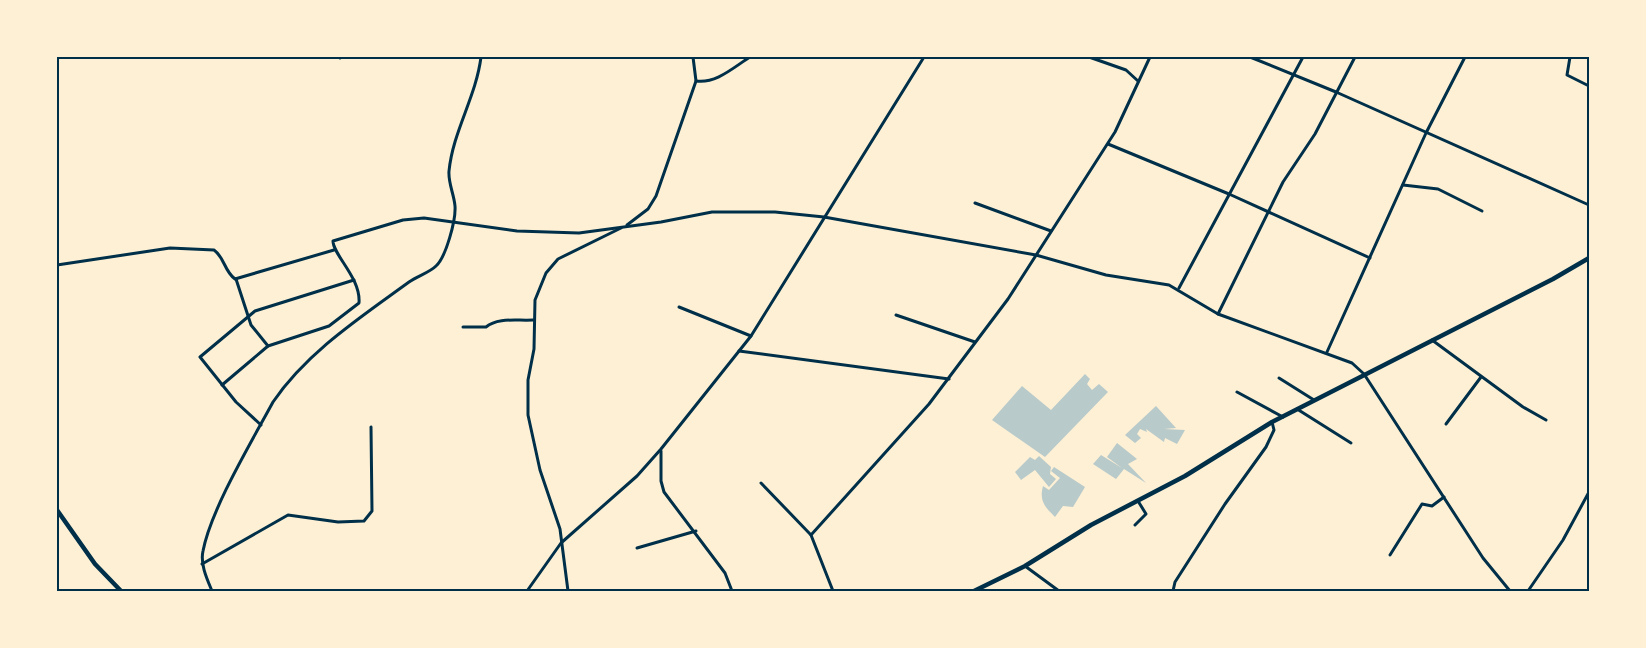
<svg xmlns="http://www.w3.org/2000/svg" width="1646" height="648" font-family="'Crimson Pro',serif">
<style>
.green{fill:#b9caca}
.lines{fill:none;stroke-linecap:round;stroke-linejoin:round}
.minor{stroke:#003049;stroke-width:3}
.tertiary{stroke:#003049;stroke-width:4.5}
.neatline{fill:none;stroke:#003049;stroke-width:2}
</style>
<rect width="100%" height="100%" fill="#fdf0d5"/>
<g class="green">
<path d="M1085 374 1090 379 1087 384 1092 390 1099 384 1108 392 1045 457 992 420 1022 386 1051 410Z"/>
<path d="M1156 406 1176 428 1164 429 1185 430 1177 444 1165 438 1164 442 1146 429 1147 432 1140 429 1137 434 1141 438 1135 443 1125 435Z"/>
<path d="M1117 443 1137 459 1128 464 1146 483 1124 469 1116 479 1093 464 1101 455 1122 468 1107 457Z"/>
<path d="M1039 456 1051 467 1050 474 1056 479 1049 487 1035 470 1021 480 1015 472 1030 457 1035 460Z"/>
<path d="M1054 467 1085 487 1073 507 1063 506 1055 517C1045 507 1039 501 1043 486L1049 490 1060 478 1051 471Z"/>
</g>
<g class="lines">
<g class="minor">
<path d="M339 57 340 58"/>
<path d="M1089 57 1126 70 1138 81"/>
<path d="M1250 57 1336 92 1589 205"/>
<path d="M1570 57 1567 75 1589 86"/>
<path d="M696 81C716 84 734 67 750 57"/>
<path d="M1108 144 1229 194 1370 258"/>
<path d="M1403 185 1438 189 1482 211"/>
<path d="M975 203 1051 231"/>
<path d="M627 225 648 209 656 196 696 81 693 57"/>
<path d="M57 265 170 248 214 250C225 258 224 271 235 279L334 250"/>
<path d="M236 279 251 325 268 346"/>
<path d="M1179 288 1303 57"/>
<path d="M679 307 751 336"/>
<path d="M1218 314 1283 182 1315 134 1355 57"/>
<path d="M896 315 975 342"/>
<path d="M463 327H486C498 317 517 321 533 320"/>
<path d="M1432 340 1523 407 1546 420"/>
<path d="M739 351 949 379"/>
<path d="M1327 352 1426 133 1465 57"/>
<path d="M1279 378 1314 400"/>
<path d="M222 385 268 346 329 326 359 303C361 278 333 255 333 241L403 220 424 218 517 231 579 233 661 222 712 212H775L824 217 1036 255 1106 275 1169 285 1218 314 1352 363 1364 374 1483 558 1510 591"/>
<path d="M1237 392 1283 417"/>
<path d="M1297 409 1351 443"/>
<path d="M1446 424 1481 377"/>
<path d="M261 425 236 402 200 357 255 311 354 280"/>
<path d="M661 451V481L664 492 725 573 732 591"/>
<path d="M761 483 811 535"/>
<path d="M1135 525 1146 514 1138 501"/>
<path d="M637 548 696 531"/>
<path d="M1390 555 1422 504 1432 506 1444 497"/>
<path d="M202 564 288 515 338 522 364 521 372 511 371 427"/>
<path d="M1025 566 1059 591"/>
<path d="M212 591C207 579 200 564 203 551 211 509 252 441 273 402 307 352 361 317 409 282 417 276 429 273 436 266 446 257 456 220 455 206 454 194 448 183 449 171 453 131 476 97 481 57"/>
<path d="M527 591 561 543 637 476 661 449 751 336 924 57"/>
<path d="M568 591 560 529 540 470 528 415V380L534 349 535 300 546 273 558 259 621 228"/>
<path d="M833 591 811 535 929 404 1008 299 1115 132 1150 57"/>
<path d="M1173 591 1175 582 1225 504 1266 447 1274 430 1272 422"/>
<path d="M1528 591 1563 540 1589 492"/>
</g>
<g class="tertiary">
<path d="M57 510 95 564 121 591"/>
<path d="M974 591 1025 566 1091 525 1185 476 1272 422 1553 279 1589 258"/>
</g>
</g>
<rect width="1646" height="648" fill="none" stroke="#fdf0d5" stroke-width="117"/>
<rect x="58" y="58" width="1530" height="532" class="neatline"/>
</svg>
